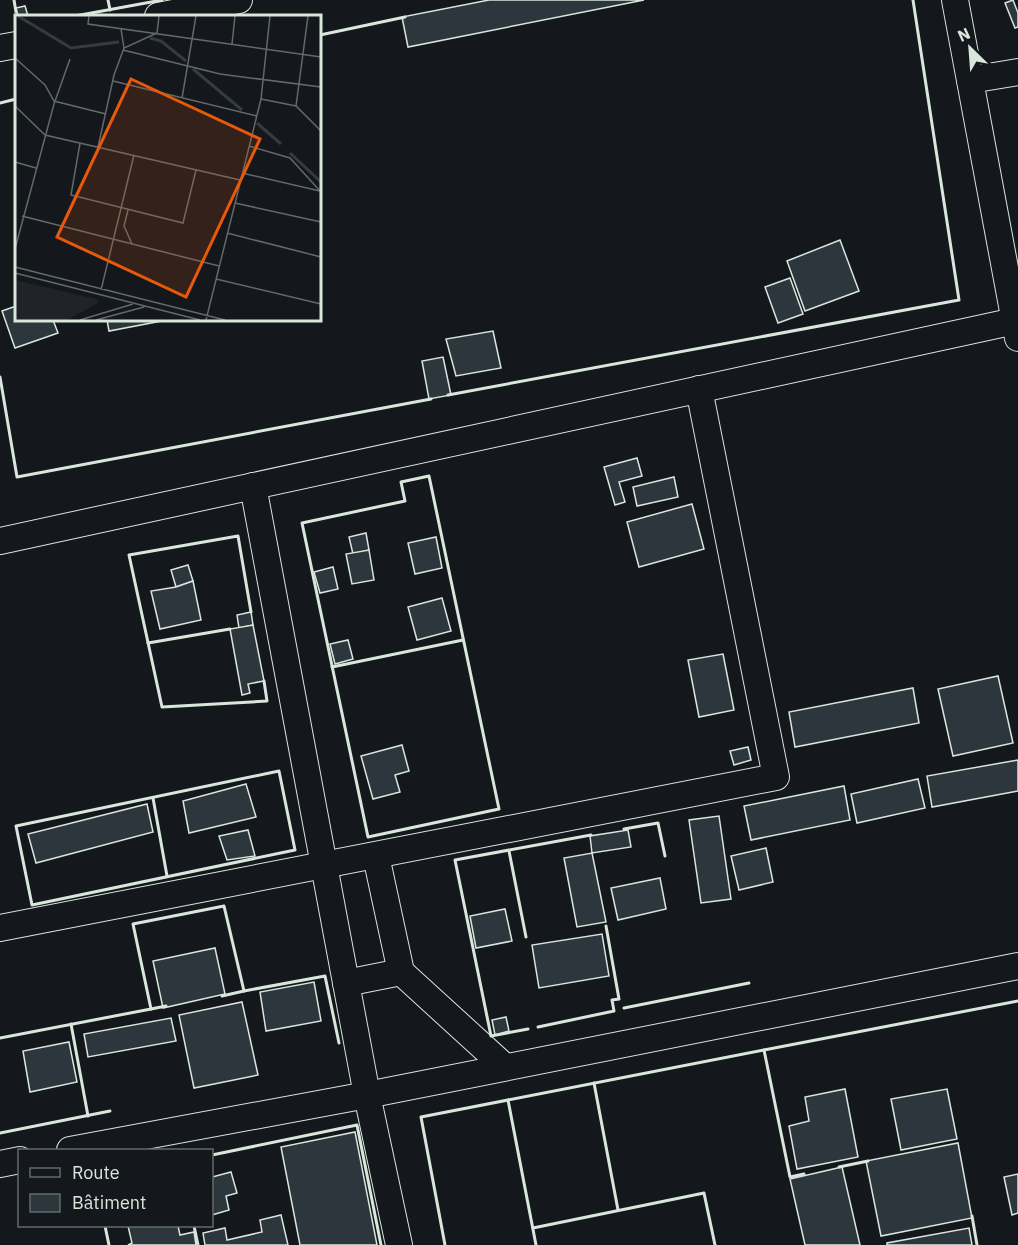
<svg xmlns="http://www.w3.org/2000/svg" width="1018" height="1245" font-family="'IBM Plex Sans',sans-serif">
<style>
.building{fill:#2c363c;stroke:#d8e6dc;stroke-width:1.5}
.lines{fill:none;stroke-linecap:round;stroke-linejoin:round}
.minor-casing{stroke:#d8e6dc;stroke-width:28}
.minor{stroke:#14181c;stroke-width:26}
.wall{stroke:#d8e6dc;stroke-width:3}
.inset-river{fill:none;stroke:#363b3e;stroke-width:3}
.inset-road{fill:none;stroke:#626a69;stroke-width:1.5}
.view{fill:#e8590c;fill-opacity:0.15;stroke:#e8590c;stroke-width:3}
.inset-edge{fill:none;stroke:#d8e6dc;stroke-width:3}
</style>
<rect width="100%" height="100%" fill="#14181c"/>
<g class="building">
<path d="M489 0H644L408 47 402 17Z"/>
<path d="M1013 0 1018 13V27L1015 28 1005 3Z"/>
<path d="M25 6 28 16H18L16 8Z"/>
<path d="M840 240 859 291 805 311 787 261Z"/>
<path d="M790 278 803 314 778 323 765 287Z"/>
<path d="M16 306V320H53L58 333 15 348 2 311Z"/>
<path d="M107 320H167L109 331Z"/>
<path d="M493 331 501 368 456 376 446 339Z"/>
<path d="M443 357 451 395 429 399 422 361Z"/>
<path d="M637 458 642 476 619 482 625 502 615 505 604 467Z"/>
<path d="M674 477 678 497 637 506 633 487Z"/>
<path d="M692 504 704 549 639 567 627 522Z"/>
<path d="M366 533 369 550 353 554 349 537Z"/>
<path d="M436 537 442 568 415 574 408 543Z"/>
<path d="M369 550 374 580 352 584 346 554Z"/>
<path d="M188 565 193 581 176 587 171 570Z"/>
<path d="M333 567 338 589 320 593 314 572Z"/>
<path d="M193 581 201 620 160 629 151 591 176 587Z"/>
<path d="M442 598 451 631 417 640 408 607Z"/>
<path d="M251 612 253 625 239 628 237 615Z"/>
<path d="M253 625 264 681 248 684 250 693 242 695 230 629Z"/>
<path d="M348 640 353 659 335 664 330 644Z"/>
<path d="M723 654 734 710 699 717 688 660Z"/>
<path d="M998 676 1013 743 953 756 938 689Z"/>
<path d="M913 688 919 723 795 747 789 712Z"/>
<path d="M402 745 409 771 395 775 400 792 373 799 361 756Z"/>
<path d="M748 747 751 760 734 765 730 751Z"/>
<path d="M1018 760V791L932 807 927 776Z"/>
<path d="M918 779 925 808 857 823 851 794Z"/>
<path d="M246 784 256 817 189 833 183 801Z"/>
<path d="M844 786 850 820 751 840 744 806Z"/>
<path d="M147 804 153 832 36 863 28 834Z"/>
<path d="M719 816 731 899 701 903 689 820Z"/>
<path d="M248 830 255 856 227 860 219 836Z"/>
<path d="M628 830 631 847 592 853 590 836Z"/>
<path d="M766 848 773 882 739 890 731 856Z"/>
<path d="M592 853 606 922 577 927 564 858Z"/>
<path d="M660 878 666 909 618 920 611 888Z"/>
<path d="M505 909 512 941 476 948 470 916Z"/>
<path d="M602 934 609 976 539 988 532 945Z"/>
<path d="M215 948 225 994 163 1008 153 961Z"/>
<path d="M314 982 321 1021 266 1031 260 992Z"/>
<path d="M242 1002 258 1075 194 1088 179 1015Z"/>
<path d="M506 1017 509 1031 495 1035 492 1020Z"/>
<path d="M171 1018 176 1041 88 1057 84 1034Z"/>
<path d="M69 1042 77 1082 30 1092 23 1051Z"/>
<path d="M845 1089 858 1157 797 1169 789 1126 809 1121 805 1097Z"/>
<path d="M947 1089 957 1139 901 1150 891 1099Z"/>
<path d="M355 1132 377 1245H300L281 1147Z"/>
<path d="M958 1143 972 1218 881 1236 866 1161Z"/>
<path d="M842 1167 860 1245H805L790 1179Z"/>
<path d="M231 1172 237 1193 226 1196 229 1210 212 1215V1177Z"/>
<path d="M1018 1174V1213L1012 1215 1004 1177Z"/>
<path d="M281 1215 288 1245H205L203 1233 225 1228 227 1240 262 1232 260 1220Z"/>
<path d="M128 1226H178L180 1235 194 1232 196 1245H128L132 1243Z"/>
<path d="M969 1228 972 1245H887V1243Z"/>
</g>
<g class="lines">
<defs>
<g id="minor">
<path d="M955 0 1018 338"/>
<path d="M158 16 239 0"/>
<path d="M0 48 16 45"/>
<path d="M970 80 1018 72"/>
<path d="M253 486 367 1095 399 1245"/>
<path d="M0 541 1015 321"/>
<path d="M376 856 401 972 505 1067"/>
<path d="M0 928 776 777 699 389"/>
<path d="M346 983 401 972"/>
<path d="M70 1150 367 1095 1018 966"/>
<path d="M0 1164 20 1160"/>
</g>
</defs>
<use href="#minor" class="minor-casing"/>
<use href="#minor" class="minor"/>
<g class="wall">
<path d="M14 0 16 12"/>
<path d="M108 0 110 10"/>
<path d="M75 16 162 0"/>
<path d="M320 35 405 17"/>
<path d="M0 103 16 99"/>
<path d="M0 377 17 477 431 399"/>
<path d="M448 395 959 300 913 0"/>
<path d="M429 476 499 809 368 837 302 523 405 501 401 482Z"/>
<path d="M251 612 238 536 129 555 162 707 267 701 264 681"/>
<path d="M148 643 230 629"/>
<path d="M332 667 463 640"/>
<path d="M279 771 295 850 32 905 16 826Z"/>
<path d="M153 798 167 876"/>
<path d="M624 829 658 823 665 856"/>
<path d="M509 851 526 937"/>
<path d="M222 996 244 991"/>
<path d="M624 1008 749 983"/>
<path d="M151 1009 166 1006"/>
<path d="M71 1024 88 1116"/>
<path d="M538 1027 614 1011 612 1000 619 999 606 926"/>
<path d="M528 1029 491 1036 455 860 591 835"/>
<path d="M0 1038 151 1009 133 924 224 906 244 991 325 976 339 1043"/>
<path d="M594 1083 618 1210"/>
<path d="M508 1100 536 1245"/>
<path d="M0 1133 110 1111"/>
<path d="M212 1155 357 1125 381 1245"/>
<path d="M839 1167 868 1161"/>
<path d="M804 1174 790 1177 764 1050 1018 1001"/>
<path d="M972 1216 977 1245"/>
<path d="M105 1226 109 1245"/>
<path d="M194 1226 198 1245"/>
<path d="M533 1228 704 1193 715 1245"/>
<path d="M445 1245 421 1117 764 1050"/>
</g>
</g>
<g transform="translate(15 15)">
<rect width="306" height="306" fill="#14181c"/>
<path d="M0 265 81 284 83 288 52 305H0Z" fill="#202428"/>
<path class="inset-river" d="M3 1 56 33 104 27M135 23 146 26 171 46M178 54 227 95M242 108 266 129M275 138 306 167"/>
<path class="inset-road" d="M74 1 73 9 306 42M106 14 109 33M217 29 220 1M108 35 205 59 306 72M0 43 30 70 39 86 91 99M98 66 242 101M167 83 181 1M246 84 281 91 306 116M0 91 30 120 225 165M281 91 293 1M65 128 56 180 168 208 181 155M234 131 275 143 306 177M83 132 99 60 109 33 142 18 144 1M0 147 21 153M227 158 305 176M220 188 306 207M113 195 109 211 117 229M7 201 204 251M212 218 306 242M0 234 39 89 55 44M0 252 210 305M0 258 185 305M201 264 306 289M86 275 119 140M65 305 118 289M81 305 129 292M191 305 246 84 255 1"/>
<path class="view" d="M116 64 245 124 171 282 42 222Z"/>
<rect width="306" height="306" class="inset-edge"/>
</g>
<rect x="18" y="1149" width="195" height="78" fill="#14181c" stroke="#626a69" stroke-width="1.5"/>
<rect x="30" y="1168" width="30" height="9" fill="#14181c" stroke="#626a69" stroke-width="1.5"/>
<text x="72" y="1179" font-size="18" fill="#d8e6dc">Route</text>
<rect x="30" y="1194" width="30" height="18" fill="#2c363c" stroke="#626a69" stroke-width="1.5"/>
<text x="72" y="1209" font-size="18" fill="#d8e6dc">Bâtiment</text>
<g transform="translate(970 48) rotate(335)" stroke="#14181c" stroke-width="4.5" paint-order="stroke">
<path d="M0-4.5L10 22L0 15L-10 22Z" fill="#d8e6dc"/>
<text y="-9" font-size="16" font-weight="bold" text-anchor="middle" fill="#d8e6dc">N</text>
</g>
</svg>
